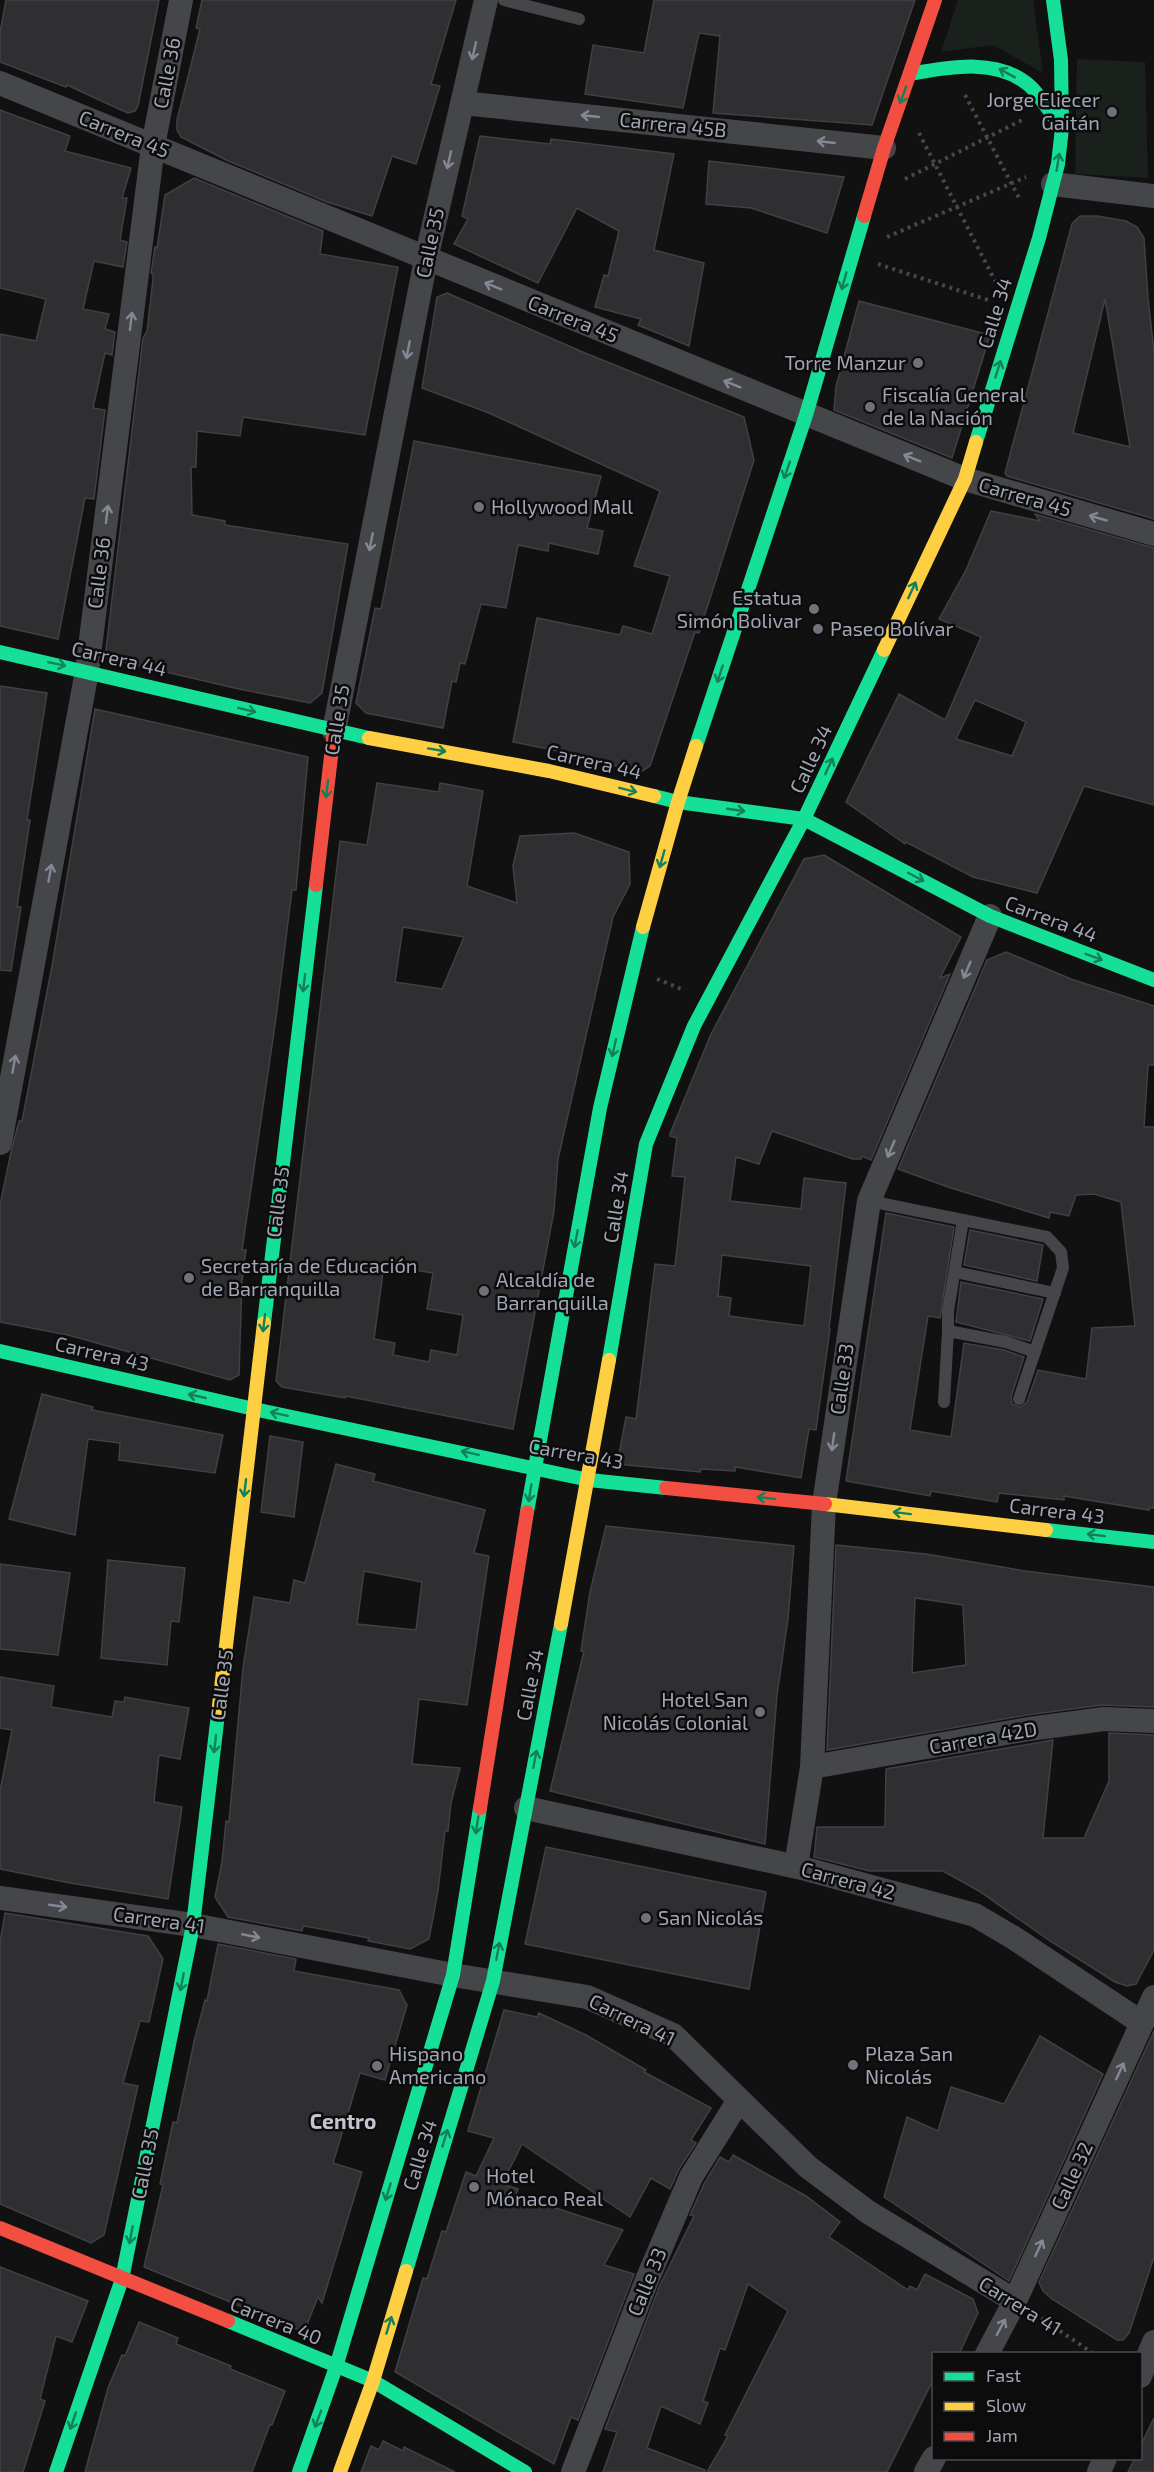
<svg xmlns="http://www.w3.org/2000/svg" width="1154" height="2472" font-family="'Exo 2',sans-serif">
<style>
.green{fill:#1a201b}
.building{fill:#2f2f31;stroke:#404045;stroke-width:1.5;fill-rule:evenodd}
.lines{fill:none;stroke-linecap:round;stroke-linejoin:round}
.path{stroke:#47474c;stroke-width:4;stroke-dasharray:3 4.5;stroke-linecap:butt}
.lane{stroke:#45464a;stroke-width:12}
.street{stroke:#45464a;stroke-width:24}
.fast{stroke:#16e098;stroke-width:14}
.slow{stroke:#ffcf43;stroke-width:14}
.jam{stroke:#f24e42;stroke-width:14}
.oneway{stroke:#858894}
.oneway2{stroke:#128159}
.poi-dot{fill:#6f717b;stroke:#0c0c0d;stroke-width:2}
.labels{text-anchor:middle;stroke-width:5;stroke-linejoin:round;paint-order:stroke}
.street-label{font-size:20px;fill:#a1a5b4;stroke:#0c0c0d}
.poi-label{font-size:20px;fill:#a1a5b4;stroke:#0c0c0d;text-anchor:start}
.neighbourhood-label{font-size:21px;font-weight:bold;fill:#c2c4d0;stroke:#0c0c0d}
</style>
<rect width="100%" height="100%" fill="#111"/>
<g class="green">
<path d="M958 0H1033L1043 73 993 45 941 52Z"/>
<path d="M1077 59 1145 62 1148 178 1075 174Z"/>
</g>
<g class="building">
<path d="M6 0H159L138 106 135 111 128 113 121 110 67 85 66 87 0 62V32Z"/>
<path d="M202 0H456L431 84 440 86 416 164 392 156 372 216 327 202 226 160 181 137 177 130V120L200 29 196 28Z"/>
<path d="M654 0H915L872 125 713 113 720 36 699 33 683 108 585 94 593 45 644 53Z"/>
<path d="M0 110 70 136 65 151 131 168 122 198H127L120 240 127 242 123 267 94 261 83 309 109 314 105 329 115 332 112 355 105 353 93 408 105 410 94 499 85 498 58 639 0 626V334L36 341 46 299 0 288Z"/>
<path d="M480 136 550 144 551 139 674 154 654 250 704 263 689 346 638 325 641 319 595 307 604 275 608 276 619 231 577 208 538 283 454 244 468 219 462 216Z"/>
<path d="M709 161 844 177 827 233 751 208 706 204Z"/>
<path d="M194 178 323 231 320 254 398 267 365 435 243 417 240 436 197 431 196 467H191L192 515 225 521V525L348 544 322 693 310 703 239 689 105 658 143 338 147 331 153 279V274L151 273 155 247 157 248 165 195Z"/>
<path d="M1080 216H1097L1126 221 1137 227 1144 238 1148 298 1154 352V519L1007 476 1005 473 1072 224ZM1105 299 1130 447 1073 433Z"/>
<path d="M447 293 585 353 744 417 754 460 699 633 695 632 650 766 639 773 583 756 513 742 537 618 620 635 623 626 652 634 670 576 634 566 660 491 489 413 422 388 437 297Z"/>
<path d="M859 301 990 335 952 458 834 410 836 387Z"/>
<path d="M414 441 601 476 587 528 603 531 598 554 549 543 548 551 518 545 506 608 481 604 465 664 460 663 456 682 452 681 443 728 366 713 356 703 375 608 381 609Z"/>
<path d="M991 511 1040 521 1035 514 1154 548V805L1084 786 1037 893 973 877 906 842 905 844 846 802 899 694 945 720 981 637 939 619 966 570ZM975 700 1026 722 1012 756 956 739Z"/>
<path d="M0 686 47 693 27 820H30L17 907H21L11 971 0 970Z"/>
<path d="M95 709 308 757 296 890H292L276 1018 242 1250H246L242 1281 239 1375 230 1380 68 1335 0 1322V1205L11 1152 19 1121H22L52 966Z"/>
<path d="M377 783 439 792 440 783 483 791 467 886 517 903 513 866 520 836 574 833 629 852 630 884 613 917 558 1159 554 1211 513 1429 346 1396 345 1398 282 1387 276 1381 340 841 367 845ZM403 927 464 937 442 989 395 982ZM384 1265 433 1273 427 1309 463 1315 457 1355 431 1350 429 1362 393 1355 395 1343 374 1339Z"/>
<path d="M824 855 961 937 940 978 950 974 871 1160 862 1156 861 1159H853L772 1131 759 1164 736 1157 730 1201 801 1209 804 1178 846 1183 829 1329H830L816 1430 809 1429 801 1478 735 1467V1471L701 1469 700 1472 617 1464 626 1417 636 1419 655 1264 675 1266 685 1177 672 1176 677 1138 670 1136V1134L711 1034 804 859ZM722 1255 811 1266 804 1326 729 1316 731 1298 718 1296Z"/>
<path d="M1006 952 1071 979 1154 1006V1065H1148L1144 1127H1154V1508H1149V1510L1064 1496V1500L999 1493 997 1502 931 1491 930 1496 846 1481 886 1213 954 1227 940 1318 928 1316 910 1430 951 1437 964 1343 1004 1350 1024 1357 1011 1397 1012 1404 1020 1407 1027 1402 1038 1370 1086 1379 1092 1328 1135 1326 1121 1202 1094 1194 1076 1195 1069 1216 1050 1212 1049 1218 951 1188 898 1169 987 960Z"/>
<path d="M970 1230 1043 1245 1037 1281 964 1265Z"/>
<path d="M961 1282 1043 1299 1030 1341 956 1322Z"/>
<path d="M42 1394 93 1407 92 1410 223 1435 215 1473 119 1460 120 1443 88 1439 75 1535 9 1519Z"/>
<path d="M270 1436 303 1442 294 1517 261 1512Z"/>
<path d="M336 1464 375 1474 373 1481 485 1510 474 1553 489 1556 467 1705 419 1699 412 1764 460 1768 451 1803 448 1831H445L438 1891 429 1939 410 1949 368 1941 369 1938 310 1927 303 1926 302 1931 228 1917 215 1897 222 1862 226 1821 229 1822 243 1668 254 1597 290 1603 294 1580 305 1583ZM364 1571 422 1582 416 1630 357 1624Z"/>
<path d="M606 1526 794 1546 788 1619 777 1695 765 1844 550 1791 584 1651H581L590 1592Z"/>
<path d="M836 1545 926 1554 1025 1571 1154 1587V1707L1102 1705 1027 1715 827 1750ZM915 1598 963 1605 966 1665 912 1673Z"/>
<path d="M108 1560 185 1568 179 1622 171 1621 167 1665 101 1658Z"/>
<path d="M0 1564 70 1573 58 1655 0 1649Z"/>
<path d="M0 1677 54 1686 51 1707 112 1717 115 1701 124 1702 125 1697 189 1708 180 1759 159 1755 154 1802 182 1807 168 1899 70 1883 0 1869V1791L12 1730 0 1728Z"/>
<path d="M1109 1733 1154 1735V1950L1136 1984 1127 1986 1115 1982 1050 1941 979 1891 943 1871H869L814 1857 817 1827H885L886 1769 1053 1740 1043 1838H1084L1109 1781Z"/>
<path d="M546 1847 766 1892 749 1989 525 1944Z"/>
<path d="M5 1913 148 1936 163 1959 149 2022 140 2021 123 2083 138 2086 104 2235 91 2243 0 2204V1942Z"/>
<path d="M218 1944 296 1959 294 1971 399 1990 407 2005 385 2080 360 2073 333 2163 362 2172 322 2303 318 2297 304 2332 144 2267 163 2185 160 2184 173 2122 177 2123 194 2042 205 2000 207 2001Z"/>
<path d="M504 2010 537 2017 539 2013 586 2035 646 2070 644 2072 711 2108 691 2140 696 2143 679 2169 670 2189 651 2178 630 2217 522 2144 502 2184 518 2189 516 2195 623 2230 604 2265 634 2274 578 2420 571 2417 554 2464 395 2372 423 2278 427 2279 442 2231 446 2232 466 2172 476 2176 494 2138 468 2131Z"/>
<path d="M1154 2031V2257L1129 2333 1123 2340H1117L1052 2299 1043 2291 1039 2282Z"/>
<path d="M1040 2036 1103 2074 1009 2281 884 2197 907 2117 938 2131 951 2087 1004 2104Z"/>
<path d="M733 2155 806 2196 840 2222 829 2237 908 2290 910 2286 917 2290 925 2274 973 2299 978 2313 959 2354H933V2380L887 2472H707L728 2436 725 2435 788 2311 748 2284 725 2350 720 2348 703 2401 708 2403 700 2424 661 2406 647 2448 705 2470V2472H603L617 2432 605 2429 660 2285 694 2216 690 2215 704 2184 720 2157 729 2162Z"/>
<path d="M0 2267 88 2301 72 2342 56 2336 40 2399 45 2401 23 2472H0Z"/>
<path d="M139 2322 178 2338 176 2344 231 2366 230 2369 285 2391 272 2425 270 2424 252 2472H85L108 2388 122 2355 125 2356Z"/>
<path d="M1154 2418V2472H1128L1135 2458H1140V2447Z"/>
<path d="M383 2441 403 2451 404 2447 455 2472H361L371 2446 379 2450Z"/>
</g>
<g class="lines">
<g class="path">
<path d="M965 95 1020 200"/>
<path d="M919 133 995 281"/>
<path d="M905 179 1022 120"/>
<path d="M887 237 1026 177"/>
<path d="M878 264 991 301"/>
<path d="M657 979 684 990"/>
<path d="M1035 2314 1094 2354"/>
</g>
<g class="lane">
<path d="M504 0 579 19"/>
<path d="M869 1201 1047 1237 1061 1252 1063 1268 1019 1399"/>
<path d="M963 1220 948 1311V1331L1006 1342 1035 1352"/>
<path d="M955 1272 1055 1293"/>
<path d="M944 1402 948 1331"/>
</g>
<g class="street">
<path d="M0 83 965 479 1154 534"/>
<path d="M463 103 884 148"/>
<path d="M1053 184 1154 196"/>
<path d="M334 731 426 259 486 0"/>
<path d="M0 1143 87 671 153 146 181 0"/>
<path d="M812 1767 1029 1729 1104 1719 1154 1721"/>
<path d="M526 1808 802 1868 975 1915 1014 1938 1142 2023"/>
<path d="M796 1866 812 1767 824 1504 869 1201 990 916"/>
<path d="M0 1898 193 1925 453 1975 587 1997 673 2035 808 2167 868 2212 1015 2301"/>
<path d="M987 2354 1015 2301 1154 1997"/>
<path d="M1140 2376 1154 2342"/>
<path d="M573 2472 647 2280 691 2177 739 2100"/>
<path d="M926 2472 934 2458"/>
<path d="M1099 2472 1105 2458"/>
</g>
<g class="fast">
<path d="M910 74C949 67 999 57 1031 87 1043 99 1051 115 1062 128"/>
<path d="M976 442 1039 238 1058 164 1062 128 1061 60 1053 0"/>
<path d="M0 652 369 738"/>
<path d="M696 746 806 415 864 216"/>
<path d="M654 796 678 802 804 819 990 916 1154 980"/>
<path d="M264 1323 316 885"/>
<path d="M0 1351 254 1409 589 1480 666 1488"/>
<path d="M609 1360 646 1144 694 1026 804 819 884 650"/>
<path d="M527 1512 600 1108 643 927"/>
<path d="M1046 1530 1154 1542"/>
<path d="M406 2271 493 1981 561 1624"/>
<path d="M228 2321 373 2381 525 2472"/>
<path d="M56 2472 122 2279 193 1925 218 1714"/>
<path d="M299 2472 336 2367 453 1975 480 1808"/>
</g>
<g class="slow">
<path d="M884 650 965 479 976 442"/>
<path d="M369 738 549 771 654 796"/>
<path d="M643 927 678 802 696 746"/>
<path d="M825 1504 1046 1530"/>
<path d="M561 1624 609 1360"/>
<path d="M218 1714 264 1323"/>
<path d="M340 2472 373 2381 406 2271"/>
</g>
<g class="jam">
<path d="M864 216 884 148 935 0"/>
<path d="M316 885 334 731"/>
<path d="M666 1488 825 1504"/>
<path d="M480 1808 527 1512"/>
<path d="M0 2228 228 2321"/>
</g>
</g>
<defs><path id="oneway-shaft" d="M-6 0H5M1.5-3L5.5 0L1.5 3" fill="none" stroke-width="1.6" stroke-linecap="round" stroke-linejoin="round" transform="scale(1.5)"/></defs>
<g class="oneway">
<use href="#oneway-shaft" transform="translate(474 51) rotate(103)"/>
<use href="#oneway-shaft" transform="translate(590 116) rotate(-174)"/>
<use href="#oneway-shaft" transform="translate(826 142) rotate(-174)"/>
<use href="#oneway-shaft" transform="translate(449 160) rotate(103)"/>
<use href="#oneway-shaft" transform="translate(493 286) rotate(-158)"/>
<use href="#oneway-shaft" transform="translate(131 321) rotate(-83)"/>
<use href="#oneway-shaft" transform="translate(408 350) rotate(101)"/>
<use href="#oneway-shaft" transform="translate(732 384) rotate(-158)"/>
<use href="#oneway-shaft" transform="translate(912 458) rotate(-158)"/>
<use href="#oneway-shaft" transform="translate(107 514) rotate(-83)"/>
<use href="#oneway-shaft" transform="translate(1098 518) rotate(-164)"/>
<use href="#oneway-shaft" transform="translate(371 542) rotate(101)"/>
<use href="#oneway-shaft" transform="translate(50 873) rotate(-80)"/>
<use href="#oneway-shaft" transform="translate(967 970) rotate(113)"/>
<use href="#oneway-shaft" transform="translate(14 1064) rotate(-80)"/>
<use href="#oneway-shaft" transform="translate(891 1149) rotate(113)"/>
<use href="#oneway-shaft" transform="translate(833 1442) rotate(98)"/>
<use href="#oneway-shaft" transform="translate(58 1906) rotate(8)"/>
<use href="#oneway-shaft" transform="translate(251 1936) rotate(11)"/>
<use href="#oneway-shaft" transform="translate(1120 2071) rotate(-65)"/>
<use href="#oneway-shaft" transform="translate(1039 2248) rotate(-65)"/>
<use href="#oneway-shaft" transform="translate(1001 2327) rotate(-62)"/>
</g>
<g class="oneway2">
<use href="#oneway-shaft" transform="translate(1007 73) rotate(-151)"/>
<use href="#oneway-shaft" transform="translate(903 95) rotate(110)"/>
<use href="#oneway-shaft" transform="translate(1058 162) rotate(-81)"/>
<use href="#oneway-shaft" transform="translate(844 281) rotate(106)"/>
<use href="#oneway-shaft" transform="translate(998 369) rotate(-73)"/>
<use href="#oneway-shaft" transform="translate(787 470) rotate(109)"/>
<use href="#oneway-shaft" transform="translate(912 590) rotate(-65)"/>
<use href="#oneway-shaft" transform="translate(57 664) rotate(12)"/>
<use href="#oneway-shaft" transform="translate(720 674) rotate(108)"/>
<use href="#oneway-shaft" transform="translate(247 710) rotate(14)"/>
<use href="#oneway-shaft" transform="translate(437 750) rotate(10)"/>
<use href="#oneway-shaft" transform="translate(829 766) rotate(-65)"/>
<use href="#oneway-shaft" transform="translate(327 789) rotate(97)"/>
<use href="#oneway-shaft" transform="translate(628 790) rotate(14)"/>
<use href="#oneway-shaft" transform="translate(736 810) rotate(8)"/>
<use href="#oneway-shaft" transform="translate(662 859) rotate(106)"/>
<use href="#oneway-shaft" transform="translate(916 877) rotate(28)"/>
<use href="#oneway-shaft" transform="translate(1094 957) rotate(21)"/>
<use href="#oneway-shaft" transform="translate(304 983) rotate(97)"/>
<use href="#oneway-shaft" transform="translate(614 1048) rotate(103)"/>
<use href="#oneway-shaft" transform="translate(576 1239) rotate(101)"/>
<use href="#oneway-shaft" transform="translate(264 1323) rotate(97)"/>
<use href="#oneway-shaft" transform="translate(197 1396) rotate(-167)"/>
<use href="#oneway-shaft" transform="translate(279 1414) rotate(-168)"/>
<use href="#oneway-shaft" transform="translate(470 1453) rotate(-168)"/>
<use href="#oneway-shaft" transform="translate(245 1488) rotate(97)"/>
<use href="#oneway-shaft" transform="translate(530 1493) rotate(99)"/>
<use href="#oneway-shaft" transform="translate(766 1498) rotate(-174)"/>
<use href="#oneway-shaft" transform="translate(902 1513) rotate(-173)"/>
<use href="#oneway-shaft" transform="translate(1096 1535) rotate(-173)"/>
<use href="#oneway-shaft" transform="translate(215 1744) rotate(97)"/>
<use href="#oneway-shaft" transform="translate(535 1759) rotate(-79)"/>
<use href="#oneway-shaft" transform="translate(477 1825) rotate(99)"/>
<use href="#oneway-shaft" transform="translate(498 1951) rotate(-79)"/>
<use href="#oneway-shaft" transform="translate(182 1982) rotate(101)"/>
<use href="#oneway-shaft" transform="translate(445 2138) rotate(-73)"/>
<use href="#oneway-shaft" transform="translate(388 2192) rotate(107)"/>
<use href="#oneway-shaft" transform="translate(131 2235) rotate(101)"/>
<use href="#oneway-shaft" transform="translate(389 2325) rotate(-73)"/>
<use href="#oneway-shaft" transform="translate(318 2419) rotate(110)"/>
<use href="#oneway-shaft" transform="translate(73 2421) rotate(109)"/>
</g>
<g class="poi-dot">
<circle cx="1112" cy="112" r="6"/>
<circle cx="918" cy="363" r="6"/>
<circle cx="870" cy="407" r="6"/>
<circle cx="479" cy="507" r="6"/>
<circle cx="814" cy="609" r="6"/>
<circle cx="818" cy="629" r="6"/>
<circle cx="189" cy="1278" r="6"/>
<circle cx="484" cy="1291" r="6"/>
<circle cx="760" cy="1712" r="6"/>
<circle cx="646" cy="1918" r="6"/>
<circle cx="853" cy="2065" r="6"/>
<circle cx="377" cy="2066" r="6"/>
<circle cx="474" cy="2187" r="6"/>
</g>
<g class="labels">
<g class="street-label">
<text transform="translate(167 73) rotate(-79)" y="7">Calle 36</text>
<text transform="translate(673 125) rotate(6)" y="7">Carrera 45B</text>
<text transform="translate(124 134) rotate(22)" y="7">Carrera 45</text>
<text transform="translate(430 243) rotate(-78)" y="7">Calle 35</text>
<text transform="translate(995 313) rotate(-73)" y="7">Calle 34</text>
<text transform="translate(573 319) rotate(22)" y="7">Carrera 45</text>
<text transform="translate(1025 497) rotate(16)" y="7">Carrera 45</text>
<text transform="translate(99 573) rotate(-83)" y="7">Calle 36</text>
<text transform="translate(119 659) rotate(13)" y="7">Carrera 44</text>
<text transform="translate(337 720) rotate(-81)" y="7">Calle 35</text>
<text transform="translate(811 759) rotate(-65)" y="7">Calle 34</text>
<text transform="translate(594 762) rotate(13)" y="7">Carrera 44</text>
<text transform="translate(1051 919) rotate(21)" y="7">Carrera 44</text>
<text transform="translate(278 1202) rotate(-83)" y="7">Calle 35</text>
<text transform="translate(616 1207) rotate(-81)" y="7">Calle 34</text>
<text transform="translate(102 1354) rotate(13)" y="7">Carrera 43</text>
<text transform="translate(842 1379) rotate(-82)" y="7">Calle 33</text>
<text transform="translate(576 1454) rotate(10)" y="7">Carrera 43</text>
<text transform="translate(1057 1511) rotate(7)" y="7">Carrera 43</text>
<text transform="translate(222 1685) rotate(-83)" y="7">Calle 35</text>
<text transform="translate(530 1685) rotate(-79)" y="7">Calle 34</text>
<text transform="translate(983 1738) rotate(-10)" y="7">Carrera 42D</text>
<text transform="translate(848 1881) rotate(15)" y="7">Carrera 42</text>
<text transform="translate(159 1920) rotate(8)" y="7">Carrera 41</text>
<text transform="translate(632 2020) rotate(26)" y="7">Carrera 41</text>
<text transform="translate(420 2155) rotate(-73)" y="7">Calle 34</text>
<text transform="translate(145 2164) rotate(-79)" y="7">Calle 35</text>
<text transform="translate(1072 2176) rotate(-65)" y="7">Calle 32</text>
<text transform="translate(647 2282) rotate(-68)" y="7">Calle 33</text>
<text transform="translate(1020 2306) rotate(32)" y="7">Carrera 41</text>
<text transform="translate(276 2321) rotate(22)" y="7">Carrera 40</text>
</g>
<g class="poi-label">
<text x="1100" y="107" text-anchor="end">Jorge Eliecer<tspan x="1100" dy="23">Gaitán</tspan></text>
<text x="906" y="370" text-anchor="end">Torre Manzur</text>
<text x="882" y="402">Fiscalía General<tspan x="882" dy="23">de la Nación</tspan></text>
<text x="491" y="514">Hollywood Mall</text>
<text x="802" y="605" text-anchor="end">Estatua<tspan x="802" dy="23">Simón Bolivar</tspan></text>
<text x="830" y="636">Paseo Bolívar</text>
<text x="201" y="1273">Secretaría de Educación<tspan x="201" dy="23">de Barranquilla</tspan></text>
<text x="496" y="1287">Alcaldía de<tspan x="496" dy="23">Barranquilla</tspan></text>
<text x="748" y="1707" text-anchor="end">Hotel San<tspan x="748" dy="23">Nicolás Colonial</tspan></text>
<text x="658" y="1925">San Nicolás</text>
<text x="389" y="2061">Hispano<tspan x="389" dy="23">Americano</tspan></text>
<text x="865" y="2061">Plaza San<tspan x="865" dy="23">Nicolás</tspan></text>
<text x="486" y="2183">Hotel<tspan x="486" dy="23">Mónaco Real</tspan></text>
</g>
<g class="neighbourhood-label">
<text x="343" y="2129">Centro</text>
</g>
</g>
<rect x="932" y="2352" width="210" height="108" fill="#0c0c0d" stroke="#484950" stroke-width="1.5"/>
<rect x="944" y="2372" width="30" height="9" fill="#16e098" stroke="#484950" stroke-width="1.5"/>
<text x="986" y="2382" font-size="18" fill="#a1a5b4">Fast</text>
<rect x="944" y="2402" width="30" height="9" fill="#ffcf43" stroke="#484950" stroke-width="1.5"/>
<text x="986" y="2412" font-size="18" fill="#a1a5b4">Slow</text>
<rect x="944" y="2432" width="30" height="9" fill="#f24e42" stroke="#484950" stroke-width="1.5"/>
<text x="986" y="2442" font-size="18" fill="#a1a5b4">Jam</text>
</svg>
